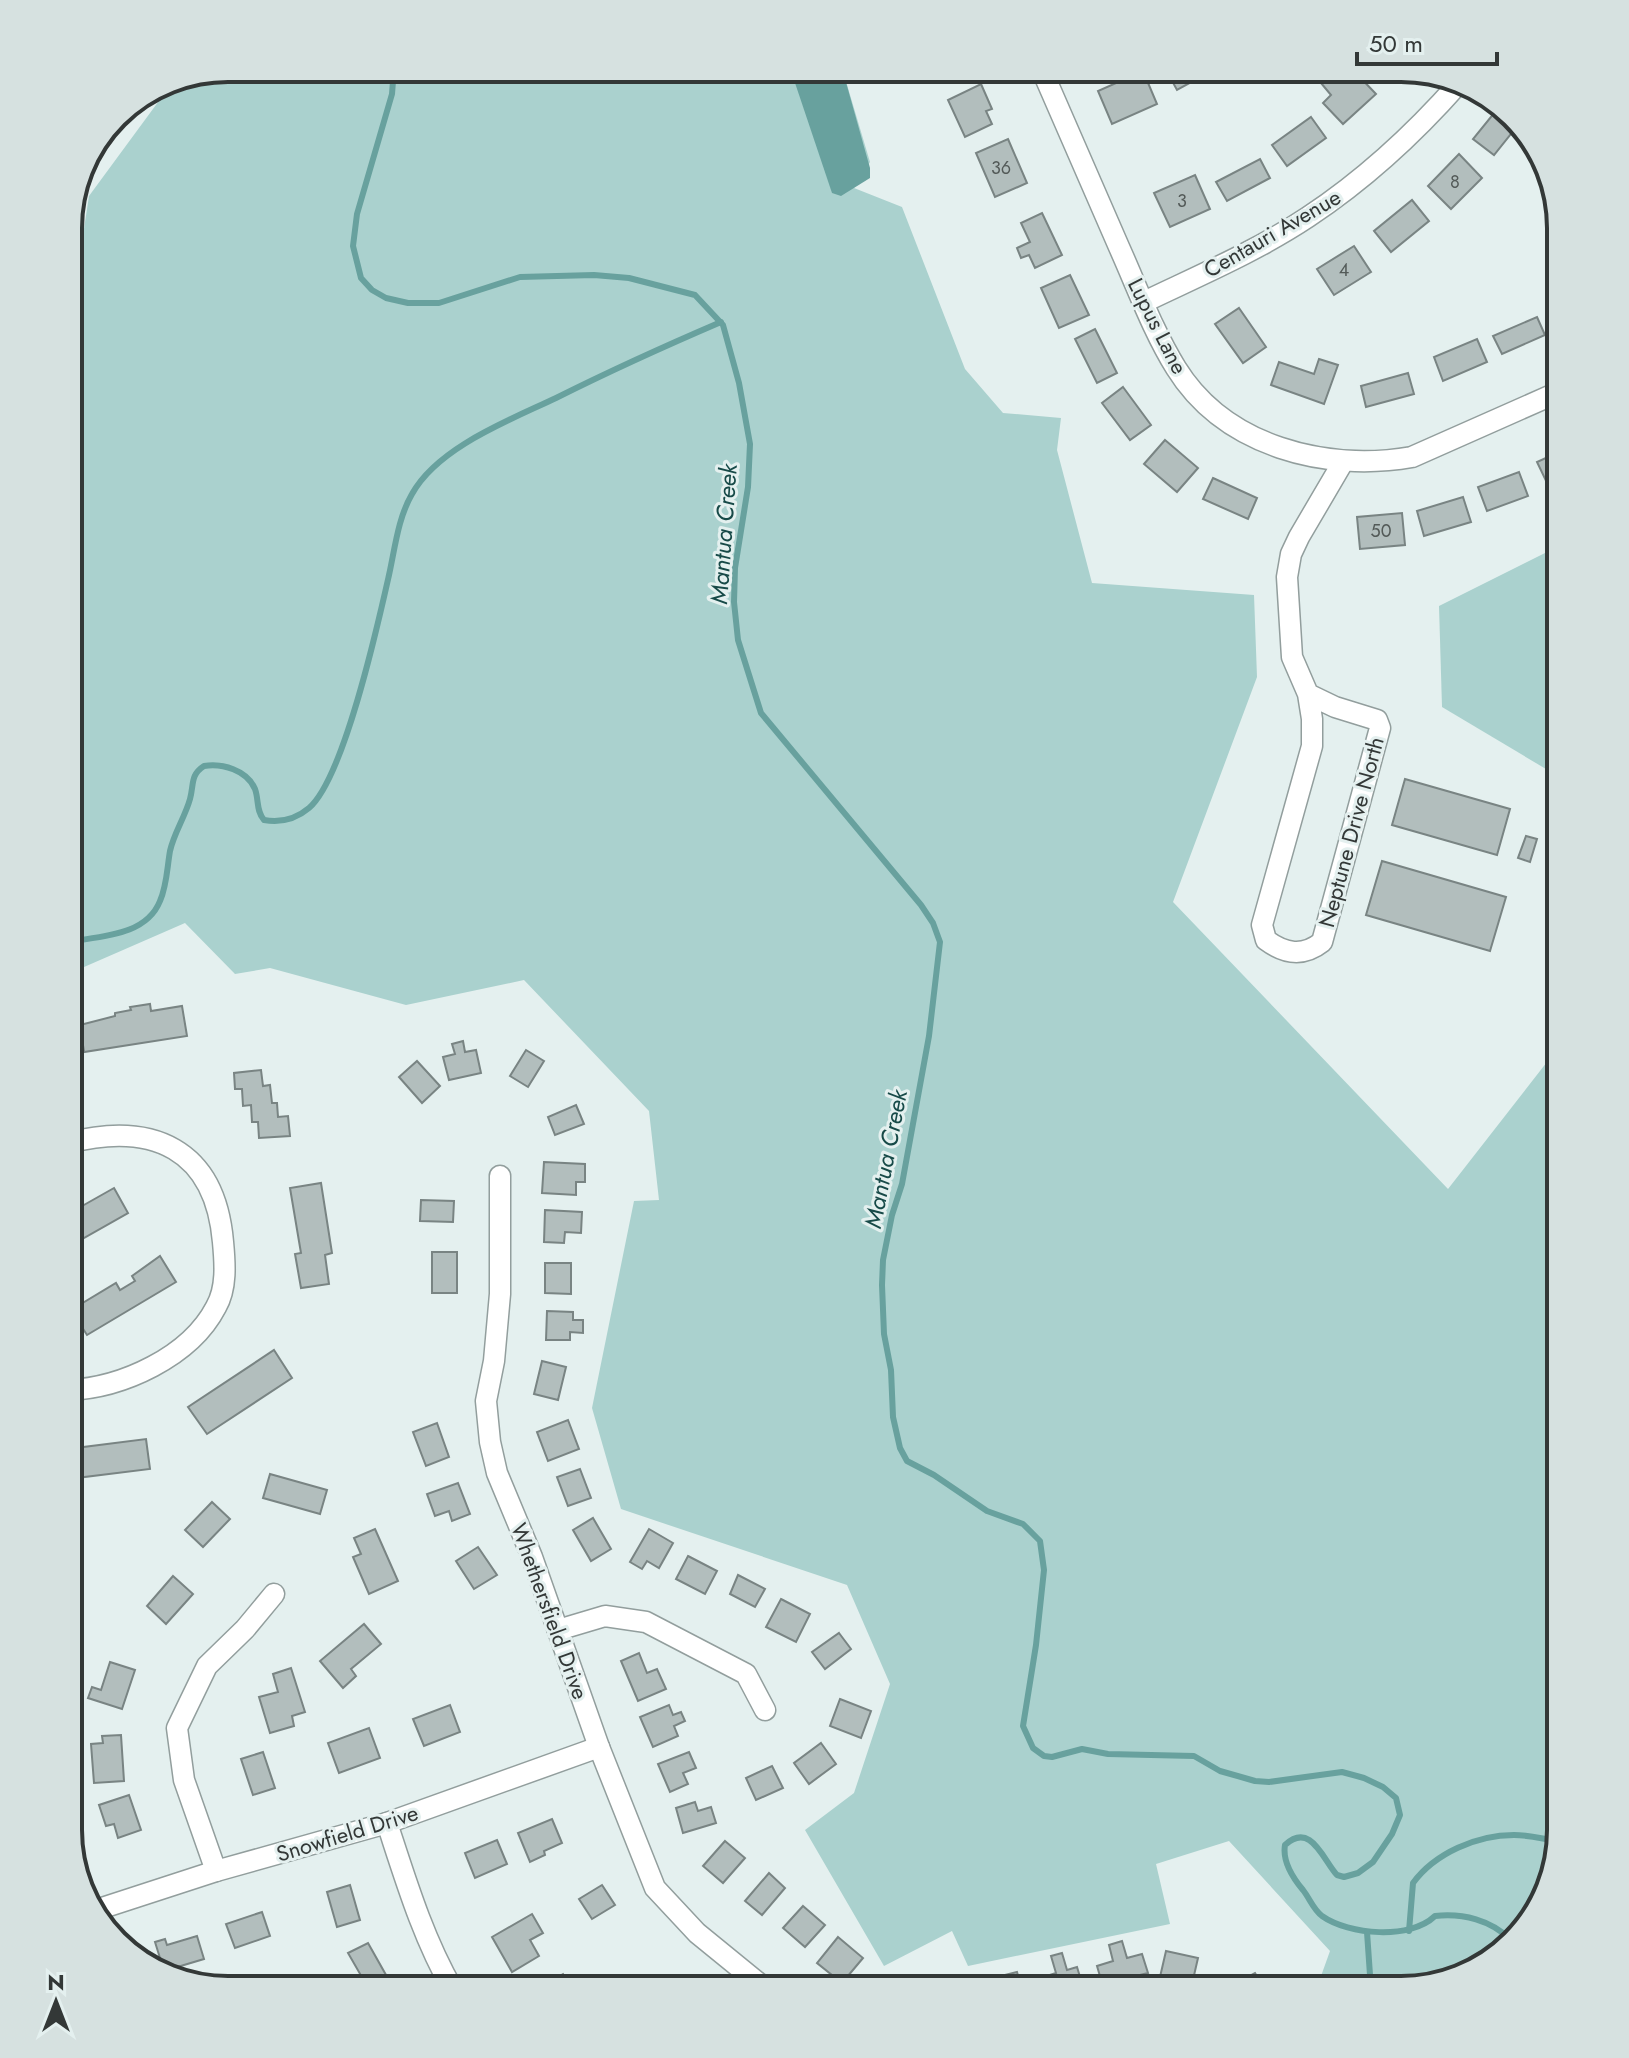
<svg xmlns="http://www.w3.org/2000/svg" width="1629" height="2058" font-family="Jost,sans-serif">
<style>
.green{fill:#aad1ce}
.water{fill:#68a19e}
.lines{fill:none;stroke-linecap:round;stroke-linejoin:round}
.stream{stroke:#68a19e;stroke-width:6}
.building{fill:#b2bebd;stroke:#798483;stroke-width:2}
.minor-casing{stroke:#929e9d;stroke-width:23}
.minor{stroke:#fff;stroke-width:20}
.labels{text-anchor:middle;stroke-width:6;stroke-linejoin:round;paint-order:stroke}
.number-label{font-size:18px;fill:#535a58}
.street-label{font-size:22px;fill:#333837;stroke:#e4f0ef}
.water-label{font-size:24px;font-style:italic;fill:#174a48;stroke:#e4f0ef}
.rim{fill:none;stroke:#333837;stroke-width:4}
</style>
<rect width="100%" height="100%" fill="#e4f0ef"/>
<g class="green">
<path d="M229 68H842L870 162 854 188 902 207 965 369 1003 413 1061 418 1057 450 1092 583 1254 595 1257 677 1173 902 1448 1189 1561 1044V1830L1540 1909 1489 1963 1401 1990H1316L1330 1951 1229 1841 1156 1864 1170 1924 968 1966 952 1931 884 1966 805 1830 854 1793 890 1684 847 1585 621 1509 592 1408 634 1201 659 1200 649 1111 524 980 406 1005 270 968 235 974 185 923 68 974V333L89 196 175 79Z"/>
<path d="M1561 545V778L1442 707 1439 606Z"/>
<path d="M68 1072 81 1112 68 1119Z"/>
</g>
<path class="water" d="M790 68H842L870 168V178L841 196 832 193Z"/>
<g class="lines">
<g class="stream">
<path d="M394 68 392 94 357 214 353 246 361 278 372 290 386 298 408 303H439L520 277 594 275 629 278 695 295 723 325 739 383 750 444 748 487 735 568 734 602 738 640 761 713 921 905 933 923 940 942 929 1036 902 1184 892 1215 883 1260 882 1285 884 1334 891 1370 893 1417 900 1448 907 1461 934 1475 987 1511 1023 1524 1040 1541 1044 1570 1036 1645 1023 1726 1033 1748 1044 1756 1052 1757 1082 1749 1108 1754 1194 1756 1220 1771 1255 1781 1269 1782 1342 1772 1364 1778 1383 1787 1396 1798 1400 1815 1392 1834 1373 1862 1358 1873 1344 1877 1337 1875C1323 1860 1311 1821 1285 1845 1282 1862 1293 1878 1303 1890 1310 1899 1313 1909 1322 1916 1349 1935 1410 1940 1435 1916 1463 1913 1491 1920 1511 1940"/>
<path d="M68 942C101 936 146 936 160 901 167 885 167 868 170 851 174 833 185 817 190 799 194 785 190 775 204 766 222 763 247 770 255 789 259 800 256 811 264 820 281 823 296 819 309 808 344 778 378 624 389 575 395 548 398 518 412 494 438 447 510 420 556 398 610 371 665 346 721 322"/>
<path d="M1409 1931 1413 1883C1435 1853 1477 1835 1514 1835 1529 1835 1543 1839 1558 1841"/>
<path d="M1359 1990 1370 1975 1367 1932"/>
</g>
</g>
<g class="building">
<path d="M938 68H968L943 79Z"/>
<path d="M1165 68H1217L1177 90Z"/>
<path d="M1143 71 1157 104 1112 124 1098 91Z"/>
<path d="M1334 71 1343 81 1354 71 1376 94 1343 124 1323 103 1331 95 1321 83Z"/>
<path d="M981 84 992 109 986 111 992 124 965 137 948 100Z"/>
<path d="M1499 107 1518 125 1494 155 1473 139Z"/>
<path d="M1311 117 1326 138 1287 166 1272 145Z"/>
<path d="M1008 139 1027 183 995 197 976 153Z"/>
<path d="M1459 154 1482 178 1451 209 1428 186Z"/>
<path d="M1260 159 1270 178 1227 201 1216 182Z"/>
<path d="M1195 175 1210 209 1170 227 1154 193Z"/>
<path d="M1412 200 1429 221 1391 252 1374 231Z"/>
<path d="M1042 213 1062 255 1035 268 1029 255 1021 258 1017 248 1030 242 1021 223Z"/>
<path d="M1354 246 1371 272 1334 295 1317 269Z"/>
<path d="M1070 275 1089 315 1059 328 1041 288Z"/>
<path d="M1561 301V326L1551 305Z"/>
<path d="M1239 308 1266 347 1243 363 1215 324Z"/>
<path d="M1537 317 1545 335 1502 354 1493 336Z"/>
<path d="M1095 329 1117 373 1097 383 1075 339Z"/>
<path d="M1477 339 1487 362 1443 381 1434 357Z"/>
<path d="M1319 359 1338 365 1324 404 1271 385 1279 362 1314 374Z"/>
<path d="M1408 373 1414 394 1366 407 1361 386Z"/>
<path d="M1123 387 1151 425 1130 440 1102 403Z"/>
<path d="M1165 440 1198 468 1177 492 1144 464Z"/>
<path d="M1561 451V479L1548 485 1537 462Z"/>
<path d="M1519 472 1528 496 1487 511 1478 487Z"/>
<path d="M1213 478 1257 498 1248 519 1203 499Z"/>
<path d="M1463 497 1471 522 1424 536 1417 511Z"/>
<path d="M1402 513 1405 545 1360 549 1357 517Z"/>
<path d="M1405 779 1510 809 1497 855 1392 825Z"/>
<path d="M1526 836 1537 839 1530 862 1518 858Z"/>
<path d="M1382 861 1506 897 1490 951 1366 915Z"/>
<path d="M150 1004 151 1011 182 1006 187 1036 84 1052 80 1025 115 1016V1013L131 1010 130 1007Z"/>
<path d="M463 1041 465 1052 476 1050 481 1073 449 1080 443 1057 455 1054 452 1044Z"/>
<path d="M526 1050 544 1061 528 1087 510 1076Z"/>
<path d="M417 1061 440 1086 422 1103 399 1077Z"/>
<path d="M261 1070 263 1086 270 1085 272 1103H277L278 1117 288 1116 290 1136 259 1138 258 1122H252L251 1105 243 1106 242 1089H235L234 1073Z"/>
<path d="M576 1105 584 1124 555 1135 548 1117Z"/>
<path d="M544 1162 585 1164V1182H576V1195L542 1193Z"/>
<path d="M321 1183 332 1253 325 1255 329 1284 301 1288 295 1254 301 1253 290 1188Z"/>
<path d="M114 1188 128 1213 68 1247V1214Z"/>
<path d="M421 1200 454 1201 453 1222 420 1221Z"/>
<path d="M545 1210 582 1212 581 1233 565 1232 564 1243 544 1242Z"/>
<rect x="432" y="1252" width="25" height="41"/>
<path d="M160 1256 176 1282 87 1335 71 1310 116 1283 120 1290 135 1281 132 1276Z"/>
<path d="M545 1263H571V1294L545 1293Z"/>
<path d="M547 1311 573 1312V1320H583V1333L570 1332V1340H546Z"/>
<path d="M274 1350 292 1378 207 1434 188 1407Z"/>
<path d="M542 1361 566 1367 558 1400 534 1394Z"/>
<path d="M568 1420 579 1449 548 1461 537 1432Z"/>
<path d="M437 1423 449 1457 426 1466 413 1432Z"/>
<path d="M146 1439 150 1469 68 1479V1449Z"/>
<path d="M580 1469 591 1498 568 1506 557 1477Z"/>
<path d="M270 1474 327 1490 320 1514 263 1498Z"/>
<path d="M458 1483 470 1514 452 1521 449 1511 435 1516 427 1494Z"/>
<path d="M212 1502 230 1519 203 1547 185 1530Z"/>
<path d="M593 1518 611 1549 591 1561 573 1530Z"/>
<path d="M375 1529 398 1581 369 1594 353 1557 361 1554 354 1538Z"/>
<path d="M649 1529 673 1543 659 1568 647 1561 642 1569 630 1562Z"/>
<path d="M478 1547 497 1575 474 1589 456 1561Z"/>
<path d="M688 1556 717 1571 705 1594 676 1579Z"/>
<path d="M738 1575 765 1589 755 1607 730 1594Z"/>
<path d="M173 1576 193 1594 166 1624 147 1606Z"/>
<path d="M781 1599 810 1614 796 1642 766 1627Z"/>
<path d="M364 1624 381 1644 351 1669 356 1676 343 1688 320 1661Z"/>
<path d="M839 1633 851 1649 825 1669 812 1652Z"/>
<path d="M639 1653 647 1673 657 1669 666 1689 638 1701 621 1661Z"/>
<path d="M110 1662 135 1670 122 1709 88 1698 92 1687 101 1690Z"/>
<path d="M291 1668 305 1712 292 1716 294 1726 270 1733 259 1697 278 1692 273 1674Z"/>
<path d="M840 1699 871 1711 861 1738 830 1726Z"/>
<path d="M450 1705 460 1732 424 1746 413 1719Z"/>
<path d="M669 1705 673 1715 681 1712 685 1721 674 1726 678 1736 653 1747 640 1717Z"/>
<path d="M369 1728 380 1758 339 1773 328 1743Z"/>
<path d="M121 1735 124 1781 94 1783 91 1744 103 1743 102 1736Z"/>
<path d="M821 1743 836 1764 809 1784 794 1763Z"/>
<path d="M263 1752 275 1788 253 1795 241 1759Z"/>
<path d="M689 1752 696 1768 683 1773 688 1784 670 1792 658 1764Z"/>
<path d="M772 1766 783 1788 756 1800 746 1778Z"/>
<path d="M129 1795 141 1830 118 1838 114 1824 106 1826 99 1805Z"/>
<path d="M695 1802 698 1811 711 1807 716 1823 683 1833 676 1808Z"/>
<path d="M552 1819 562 1843 544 1851 545 1855 530 1862 518 1833Z"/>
<path d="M497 1840 507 1864 475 1878 465 1853Z"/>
<path d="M725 1841 745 1858 723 1883 703 1866Z"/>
<path d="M769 1873 785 1888 762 1915 745 1901Z"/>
<path d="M350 1885 360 1920 337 1927 327 1892Z"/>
<path d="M602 1885 615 1905 592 1919 579 1899Z"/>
<path d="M803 1906 825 1925 805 1947 783 1928Z"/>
<path d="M262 1912 270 1936 235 1948 226 1924Z"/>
<path d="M532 1914 543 1933 530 1940 539 1956 512 1972 492 1937Z"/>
<path d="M197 1936 204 1959 164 1971 155 1942 165 1939 167 1945Z"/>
<path d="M838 1937 863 1958 842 1983 817 1963Z"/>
<path d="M1122 1941 1127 1958 1142 1954 1148 1973 1140 1975 1143 1983 1117 1990H1104L1097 1966 1113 1961 1109 1945Z"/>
<path d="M368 1943 386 1975 367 1986 348 1953Z"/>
<path d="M1166 1951 1198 1958 1192 1984 1160 1977Z"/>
<path d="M1062 1953 1067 1970 1077 1967 1084 1990H1055L1050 1975 1056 1973 1051 1956Z"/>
<path d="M1017 1972 1020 1983 1027 1981 1030 1990H1002L1001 1986 1008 1984 1005 1975Z"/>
<path d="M1255 1973 1265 1990H1223Z"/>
<path d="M563 1974 572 1990H535Z"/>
<path d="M963 1982 966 1990H954L953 1986Z"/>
</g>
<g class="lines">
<defs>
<g id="minor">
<path d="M1041 68C1067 128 1093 187 1119 247 1137 287 1153 331 1176 368 1225 447 1326 472 1412 457L1561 391"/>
<path d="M1144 302C1198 276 1257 251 1308 217 1364 180 1414 134 1459 83"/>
<path d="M1308 694 1335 707 1377 720 1380 728 1322 942C1303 957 1285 954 1266 940L1262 925 1312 746V719L1308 694 1292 657 1287 577 1291 554 1299 537 1343 462"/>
<path d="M500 1176V1294L494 1361 486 1401 490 1442 497 1473 532 1557 599 1747 655 1888 697 1933 767 1990"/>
<path d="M68 1390C122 1388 190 1357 216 1307 227 1288 225 1263 223 1242 215 1149 153 1121 68 1143"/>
<path d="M558 1630 605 1616 646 1622 746 1674 765 1710"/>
<path d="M387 1823C406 1881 423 1938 453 1990"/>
<path d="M216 1871 184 1780 177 1728 207 1666 245 1629 274 1594"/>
<path d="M93 1911 216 1871 387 1823 599 1747"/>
</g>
</defs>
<use href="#minor" class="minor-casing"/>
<use href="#minor" class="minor"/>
</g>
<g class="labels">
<g class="number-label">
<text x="1001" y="174">36</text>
<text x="1455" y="188">8</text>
<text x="1182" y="207">3</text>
<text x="1344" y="276">4</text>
<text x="1381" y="537">50</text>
</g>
<g class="street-label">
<text transform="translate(1272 233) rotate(-30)" y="8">Centauri Avenue</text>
<text transform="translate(1158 326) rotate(63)" y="8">Lupus Lane</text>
<text transform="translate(1351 832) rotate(-75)" y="8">Neptune Drive North</text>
<text transform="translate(550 1611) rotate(70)" y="8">Whethersfield Drive</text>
<text transform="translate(347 1833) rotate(-17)" y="8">Snowfield Drive</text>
</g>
<g class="water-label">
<text transform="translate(724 534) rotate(-86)" y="8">Mantua Creek</text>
<text transform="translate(886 1159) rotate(-79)" y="8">Mantua Creek</text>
</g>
</g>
<path d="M0 0H1629V2058H0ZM228 82H1401A146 146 0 0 1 1547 228V1830A146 146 0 0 1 1401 1976H228A146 146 0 0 1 82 1830V228A146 146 0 0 1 228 82Z" fill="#d6e1e0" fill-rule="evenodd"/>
<path class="rim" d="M228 82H1401A146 146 0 0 1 1547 228V1830A146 146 0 0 1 1401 1976H228A146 146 0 0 1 82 1830V228A146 146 0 0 1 228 82Z"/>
<g transform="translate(56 2002)" stroke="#e4f0ef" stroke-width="6" paint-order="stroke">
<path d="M0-6L14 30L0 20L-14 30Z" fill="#333837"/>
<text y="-12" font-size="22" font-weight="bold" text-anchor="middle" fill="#333837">N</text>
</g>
<path d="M1357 52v12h140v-12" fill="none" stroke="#333837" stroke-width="4"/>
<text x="1369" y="52" font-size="24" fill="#333837" stroke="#e4f0ef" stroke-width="6" paint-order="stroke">50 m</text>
</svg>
